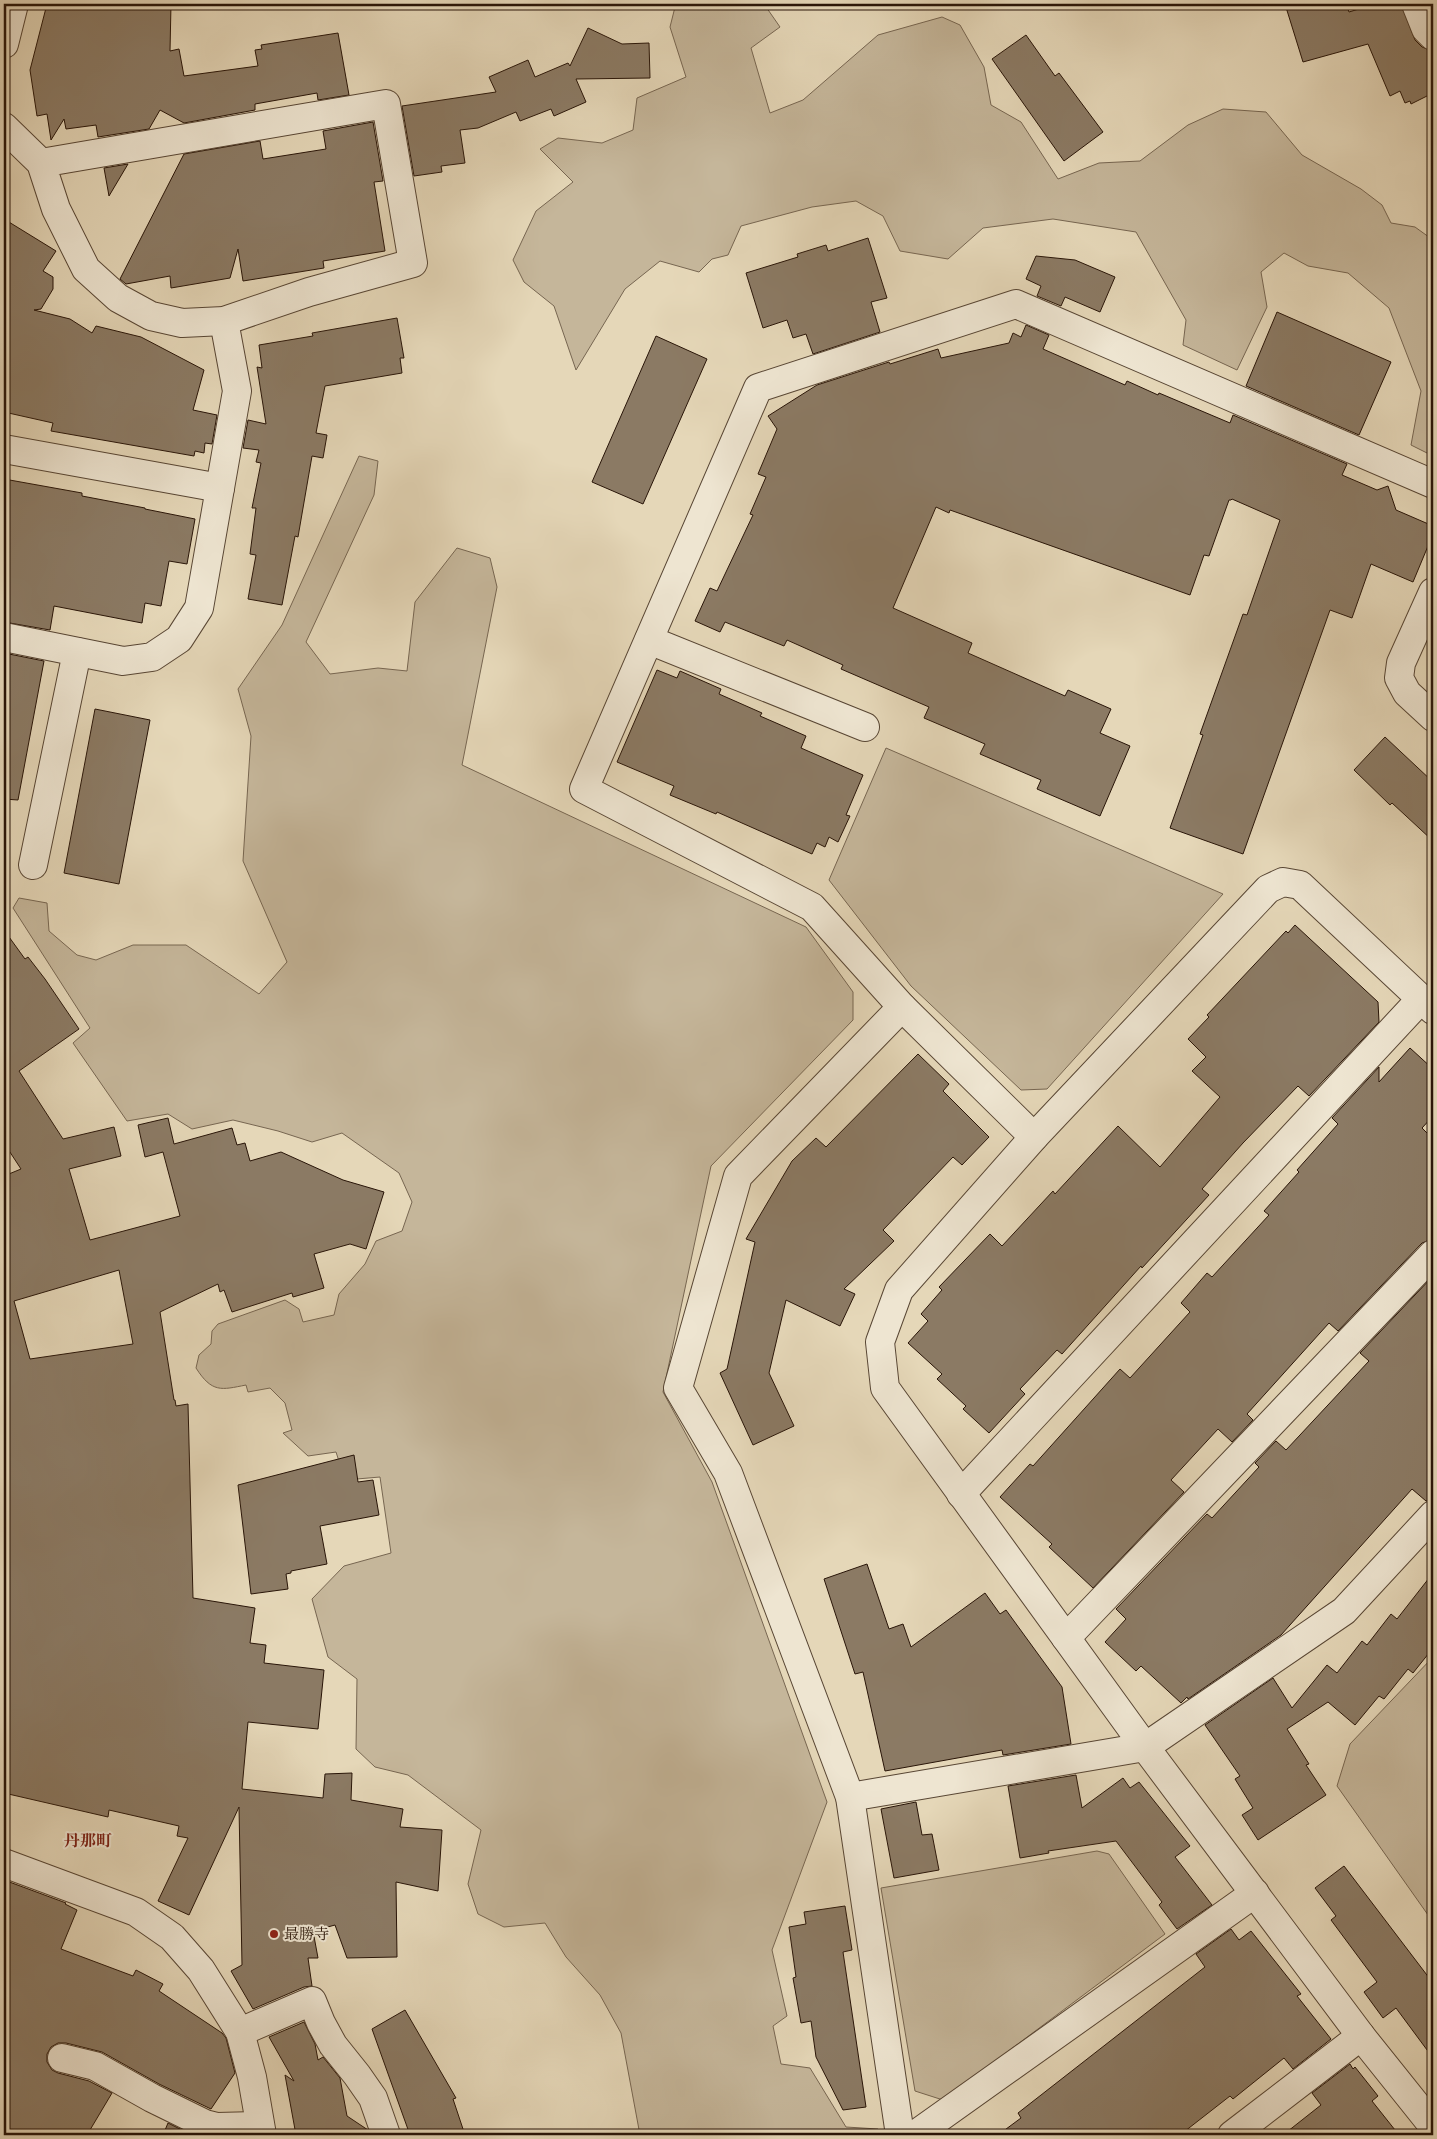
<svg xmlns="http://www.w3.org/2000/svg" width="1437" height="2139" font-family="'IM FELL DW Pica','Noto Serif JP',serif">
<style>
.green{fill:#c5b69a;stroke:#776651}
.building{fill:#8b7a64;stroke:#291508;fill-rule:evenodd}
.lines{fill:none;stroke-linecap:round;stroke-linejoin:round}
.minor-casing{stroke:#584634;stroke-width:30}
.minor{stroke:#eee5d1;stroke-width:28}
.poi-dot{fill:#8f2418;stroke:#eee5d1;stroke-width:2}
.labels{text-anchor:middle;stroke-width:4;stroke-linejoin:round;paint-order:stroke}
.poi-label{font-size:15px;fill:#291508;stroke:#eee5d1;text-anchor:start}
.neighbourhood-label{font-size:16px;font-weight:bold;fill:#7a1f14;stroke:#eee5d1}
</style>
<rect width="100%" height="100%" fill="#e5d7b8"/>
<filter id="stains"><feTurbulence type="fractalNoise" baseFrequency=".004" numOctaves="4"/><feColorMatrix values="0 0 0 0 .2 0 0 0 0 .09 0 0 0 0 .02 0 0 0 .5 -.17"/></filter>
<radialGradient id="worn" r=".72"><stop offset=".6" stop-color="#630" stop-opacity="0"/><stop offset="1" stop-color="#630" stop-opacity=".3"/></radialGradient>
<g class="green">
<path d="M683 4H764L780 27 751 48 770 113 803 100 878 35 942 17 960 25 984 67 991 105 1021 122 1058 179 1099 163 1140 161 1188 125 1223 109 1266 112 1302 155 1361 189 1382 205 1391 223 1415 227 1433 240V456L1411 445 1421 391 1389 308 1348 273 1308 266 1284 253 1261 272 1267 307 1237 370 1183 345 1186 320 1136 232 1053 219 983 228 948 259 900 251 883 216 856 201 812 207 741 226 728 255 712 259 699 272 660 261 625 289 576 370 554 306 524 282 513 260 536 211 573 182 540 149 558 138 602 143 633 130 637 98 686 77 670 27 675 7Z"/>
<path d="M359 456 378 461 374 495 306 642 330 674 378 668 407 671 415 602 457 548 490 558 497 587 462 765 806 927 853 992V1020L711 1166 663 1392 712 1482 827 1802 772 1950 787 2016 773 2026 781 2064 810 2068 846 2127 878 2129V2135H640L621 2033 600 1995 566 1957 545 1923 504 1927 478 1914 468 1884 481 1830 408 1775 375 1767 356 1749 357 1679 328 1657 312 1599 344 1566 391 1553 380 1477 345 1480 336 1452 308 1456 283 1433 292 1430 285 1403 270 1388 248 1392 246 1385C221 1390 212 1393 196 1368L199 1355 211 1344 212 1331 218 1324 285 1300 299 1309 303 1322 334 1315 339 1294 365 1264 376 1241 402 1231 412 1202 399 1173 342 1133 312 1142 278 1131 233 1120 192 1129 168 1114 127 1121 73 1043 90 1028 13 908 19 898 47 903 49 931 77 955 96 960 133 945H186L259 994 287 962 243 861 251 736 238 689 282 625Z"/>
<path d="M886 748 1223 894 1047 1089 1021 1090 911 986 829 880Z"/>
<path d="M1433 1657V1922L1337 1786 1350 1744Z"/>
<path d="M1097 1851 1109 1854 1165 1934 943 2100 915 2091 881 1888Z"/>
</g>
<g class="building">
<path d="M47 4H171L170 51 179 49 184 76 258 66 255 50 262 49 261 45 338 33 349 95 318 100 317 93 255 104V110L184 123 160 110 149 129 98 137 96 125 66 129 64 119 51 140 47 114 37 116 30 70Z"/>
<path d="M1285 4H1346L1349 12 1375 4H1401L1415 40 1422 47 1433 51V93L1411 104 1410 101 1405 103 1400 91 1390 96 1368 44 1303 62Z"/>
<path d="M588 28 622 44 649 43 650 78 576 79 586 102 554 116 551 109 520 121 516 112 478 128 460 130 465 163 441 166 442 172 414 176 402 106 496 92 489 77 528 60 535 77 568 63 570 66Z"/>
<path d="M1026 35 1055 76 1059 73 1103 132 1064 161 992 59Z"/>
<path d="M373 122 383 181 374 182 385 251 323 261 324 268 243 281 238 249 230 278 171 288 170 276 126 284 120 279 184 154 260 141 263 159 326 149 323 131Z"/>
<path d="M128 164 109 196 104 168Z"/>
<path d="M4 219 56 251 43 271 53 277V289L41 309 34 310 70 319 92 333 96 326 141 337 204 370 193 410 217 415 212 444 205 443 204 453 195 451 194 456 51 431 53 423 4 412Z"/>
<path d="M868 238 887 298 871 302 880 332 813 354 806 334 793 338 787 320 763 328 746 273 798 257 797 254 826 245 828 251Z"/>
<path d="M1036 256 1075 260 1115 277 1100 312 1065 297 1061 306 1037 296 1041 286 1026 279Z"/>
<path d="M1277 312 1391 362 1359 435 1246 386Z"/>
<path d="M397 318 404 358H400L402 373 325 386 316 433 327 435 323 458 312 456 298 537 295 536 282 605 248 599 256 555 250 554 256 508H252L261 463 256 462 259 450 243 448 248 420 266 424 257 367 262 368 259 345 313 336 312 333Z"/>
<path d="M1026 325 1049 335 1043 349 1125 385 1127 381 1158 395 1159 393 1230 423 1233 415 1347 464 1342 475 1377 490 1388 486 1396 510 1433 526V534L1413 582 1371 564 1352 618 1330 610 1243 854 1170 828 1203 735 1200 734 1243 614 1247 615 1280 520 1232 499 1231 500H1229L1209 556 1204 555 1190 595 950 510 949 513 936 507 893 608 972 643 968 653 1065 696 1068 690 1111 709 1100 733 1130 746 1100 816 1037 789 1041 780 980 754 985 744 924 718 929 707 841 669 843 665 787 640 784 646 725 622 720 632 695 621 710 588 717 591 753 515 750 514 766 477 758 474 777 429 768 416 817 385 889 362 890 364 938 349 941 358 1009 343 1013 333 1021 337Z"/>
<path d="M656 336 707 359 643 504 592 482Z"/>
<path d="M4 479 82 493V496L145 508V509L195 519 187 564 169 561 161 606 145 603 142 623 54 606 50 630 4 622Z"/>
<path d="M4 653 44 661 18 800 4 799Z"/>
<path d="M657 670 677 678 680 671 721 689 719 694 762 713 760 716 806 736 801 748 863 775 846 815 850 816 838 842 829 837 825 847 817 843 812 854 717 812 716 814 670 795 674 786 617 762Z"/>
<path d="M95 709 150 720 119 884 64 873Z"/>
<path d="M1385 737 1433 782V841L1392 803 1390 805 1354 770Z"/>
<path d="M1295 925 1378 1002 1379 1022 1309 1096 1298 1086 1243 1143 1202 1189 1209 1195 1142 1268 1141 1266 1062 1354 1057 1350 1020 1389 1025 1394 989 1433 963 1409 966 1406 937 1379 942 1374 908 1343 928 1321 921 1314 942 1290 939 1287 990 1234 1002 1246 1053 1191 1055 1194 1118 1126 1160 1167 1220 1097 1192 1071 1206 1057 1188 1039 1209 1017 1207 1015 1286 931 1288 933Z"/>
<path d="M4 930 25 959 28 957 45 979 79 1029 19 1071 63 1139 114 1127 121 1156 69 1169 90 1240 180 1216 163 1152 145 1157 138 1125 168 1118 174 1144 232 1128 237 1145 245 1143 250 1161 281 1152 343 1180 384 1192 366 1249 350 1244 314 1254 324 1288 293 1297 292 1293 232 1312 224 1290 220 1292 218 1284 160 1312 174 1400H175L176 1406 188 1404 193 1598 255 1608 250 1643 266 1645 264 1663 324 1670 318 1729 248 1722 242 1789 323 1798 325 1774 352 1773 351 1800 403 1809 400 1827 442 1830 438 1891 396 1882 397 1957 347 1958 335 1925 313 1931 318 1958H308L312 1986 304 1987 253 2009 231 1971 242 1965 239 1807 189 1915 158 1901 188 1838 177 1836 179 1826 109 1810 108 1817 4 1793V1176L21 1169 4 1143ZM119 1270 133 1344 30 1359 14 1301Z"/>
<path d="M1410 1048 1433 1069V1116L1422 1128 1433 1139V1239L1422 1243 1338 1331 1329 1323 1247 1414 1253 1420 1232 1442 1218 1429 1171 1480 1184 1492 1093 1588 1049 1547 1052 1544 1000 1497 1030 1464 1033 1466 1120 1369 1130 1378 1190 1312 1181 1303 1207 1273 1212 1277 1269 1215 1264 1211 1299 1172 1297 1170 1338 1124 1332 1118 1379 1067V1082Z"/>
<path d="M918 1054 949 1084 943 1091 989 1137 962 1165 953 1157 883 1230 894 1241 844 1289 855 1294 840 1326 786 1300 769 1373 794 1426 753 1445 720 1373 727 1369 755 1242 746 1239 792 1161 816 1138 826 1147Z"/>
<path d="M1433 1276V1500L1426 1501 1412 1489 1281 1635 1188 1699 1187 1697 1181 1703 1141 1666 1136 1671 1105 1642 1126 1619 1116 1609 1207 1514 1212 1518 1259 1467 1255 1463 1276 1441 1286 1450 1369 1361 1360 1353Z"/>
<path d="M354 1455 358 1482 373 1480 379 1515 320 1526 327 1564 291 1571V1573L286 1574 288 1589 251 1594 238 1485Z"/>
<path d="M867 1564 889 1629 903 1624 911 1647 985 1593 1000 1614 1006 1610 1062 1687 1071 1744 1003 1755 1002 1750 885 1771 863 1672 855 1674 824 1579Z"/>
<path d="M1433 1573V1648L1413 1673 1408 1669 1384 1699 1379 1696 1355 1725 1328 1702 1287 1729 1309 1764 1306 1765 1326 1795 1258 1840 1242 1815 1253 1808 1235 1779 1240 1776 1205 1725 1273 1678 1292 1708 1327 1665 1337 1673 1362 1641 1367 1645 1391 1614 1397 1619Z"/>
<path d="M1076 1775 1082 1808 1123 1778 1130 1788 1139 1782 1190 1846 1175 1857 1212 1905 1177 1929 1159 1905 1162 1902 1116 1841 1048 1851 1049 1853 1020 1858 1008 1786Z"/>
<path d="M916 1802 922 1835 932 1834 939 1870 894 1878 881 1809Z"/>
<path d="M1344 1866 1433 1983V2058L1396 2008 1383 2018 1364 1992 1377 1982 1331 1920 1336 1916 1315 1888Z"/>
<path d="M4 1880 66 1903 65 1904 77 1910 61 1949 133 1976 136 1970 163 1984 159 1991 222 2033 226 2038 235 2073 211 2109 159 2084 102 2052 66 2043H58L51 2047 47 2054V2062L52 2070 58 2073 89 2081 112 2093 87 2135H4Z"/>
<path d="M845 1906 852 1950 843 1952 866 2107 843 2110 816 2057 811 2021 801 2023 793 1978 796 1977 789 1927 806 1924 804 1912Z"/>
<path d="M1231 1929 1239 1940 1251 1931 1301 1994 1297 1996 1331 2039 1293 2069 1284 2058 1233 2099 1230 2096 1180 2135H998L1021 2118 1018 2113 1205 1967 1196 1954Z"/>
<path d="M405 2010 456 2098 453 2099 465 2135H410L372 2029Z"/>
<path d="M304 2022 315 2044 318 2060 323 2057 340 2078 347 2116 368 2130 370 2135H296L285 2075 294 2081 269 2037Z"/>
<path d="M1350 2064 1353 2069 1355 2067 1378 2096 1372 2101 1399 2135H1283L1321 2105 1312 2093Z"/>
<path d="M168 2123 192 2135H163Z"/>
</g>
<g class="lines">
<defs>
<g id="minor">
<path d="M1416 4 1426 29 1433 36"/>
<path d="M4 44 14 4"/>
<path d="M4 127 41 163 56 209 86 269 118 298 151 316 182 323 224 321 309 292 413 263 386 104 41 163"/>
<path d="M4 449 220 488"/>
<path d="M1433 592 1401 663 1399 678 1407 693 1433 717"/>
<path d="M4 637 123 661 152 657 179 639 199 608 237 391 224 321"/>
<path d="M649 640 865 727"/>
<path d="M33 865 77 652"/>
<path d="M1433 1010 1300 885 1283 882 1268 889 1034 1137 899 1290 880 1342 885 1388 1145 1747 1361 2036 1433 2126"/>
<path d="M1034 1137 902 1007 812 907 584 789 758 388 1016 304 1433 484"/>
<path d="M961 1494 1421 999"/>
<path d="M1066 1638 1433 1254"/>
<path d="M850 1797 1145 1747 1344 1611 1433 1515"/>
<path d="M4 1863 136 1912 172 1937 201 1970 240 2032 252 2077 262 2135"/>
<path d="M240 2032 312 2001 321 2023 333 2045 357 2075 373 2098 386 2135"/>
<path d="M62 2058 95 2066 152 2098 205 2124 217 2127 259 2126"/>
<path d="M900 2135 850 1797 728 1473 678 1388 738 1176 902 1007"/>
<path d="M915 2135 1255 1893"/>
<path d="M1232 2135 1361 2036"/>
</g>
</defs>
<use href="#minor" class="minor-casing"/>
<use href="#minor" class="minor"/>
</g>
<circle class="poi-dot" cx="274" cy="1934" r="5"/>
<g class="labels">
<g class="poi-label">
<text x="284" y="1939">最勝寺</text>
</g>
<g class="neighbourhood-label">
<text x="88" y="1846">丹那町</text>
</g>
</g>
<rect width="1437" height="2139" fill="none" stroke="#e5d7b8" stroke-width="20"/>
<rect x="5" y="5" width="1427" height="2129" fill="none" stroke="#291508" stroke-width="2.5"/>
<rect x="10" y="10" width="1417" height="2119" fill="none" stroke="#291508"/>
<rect width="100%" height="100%" filter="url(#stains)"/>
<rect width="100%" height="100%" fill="url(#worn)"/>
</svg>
